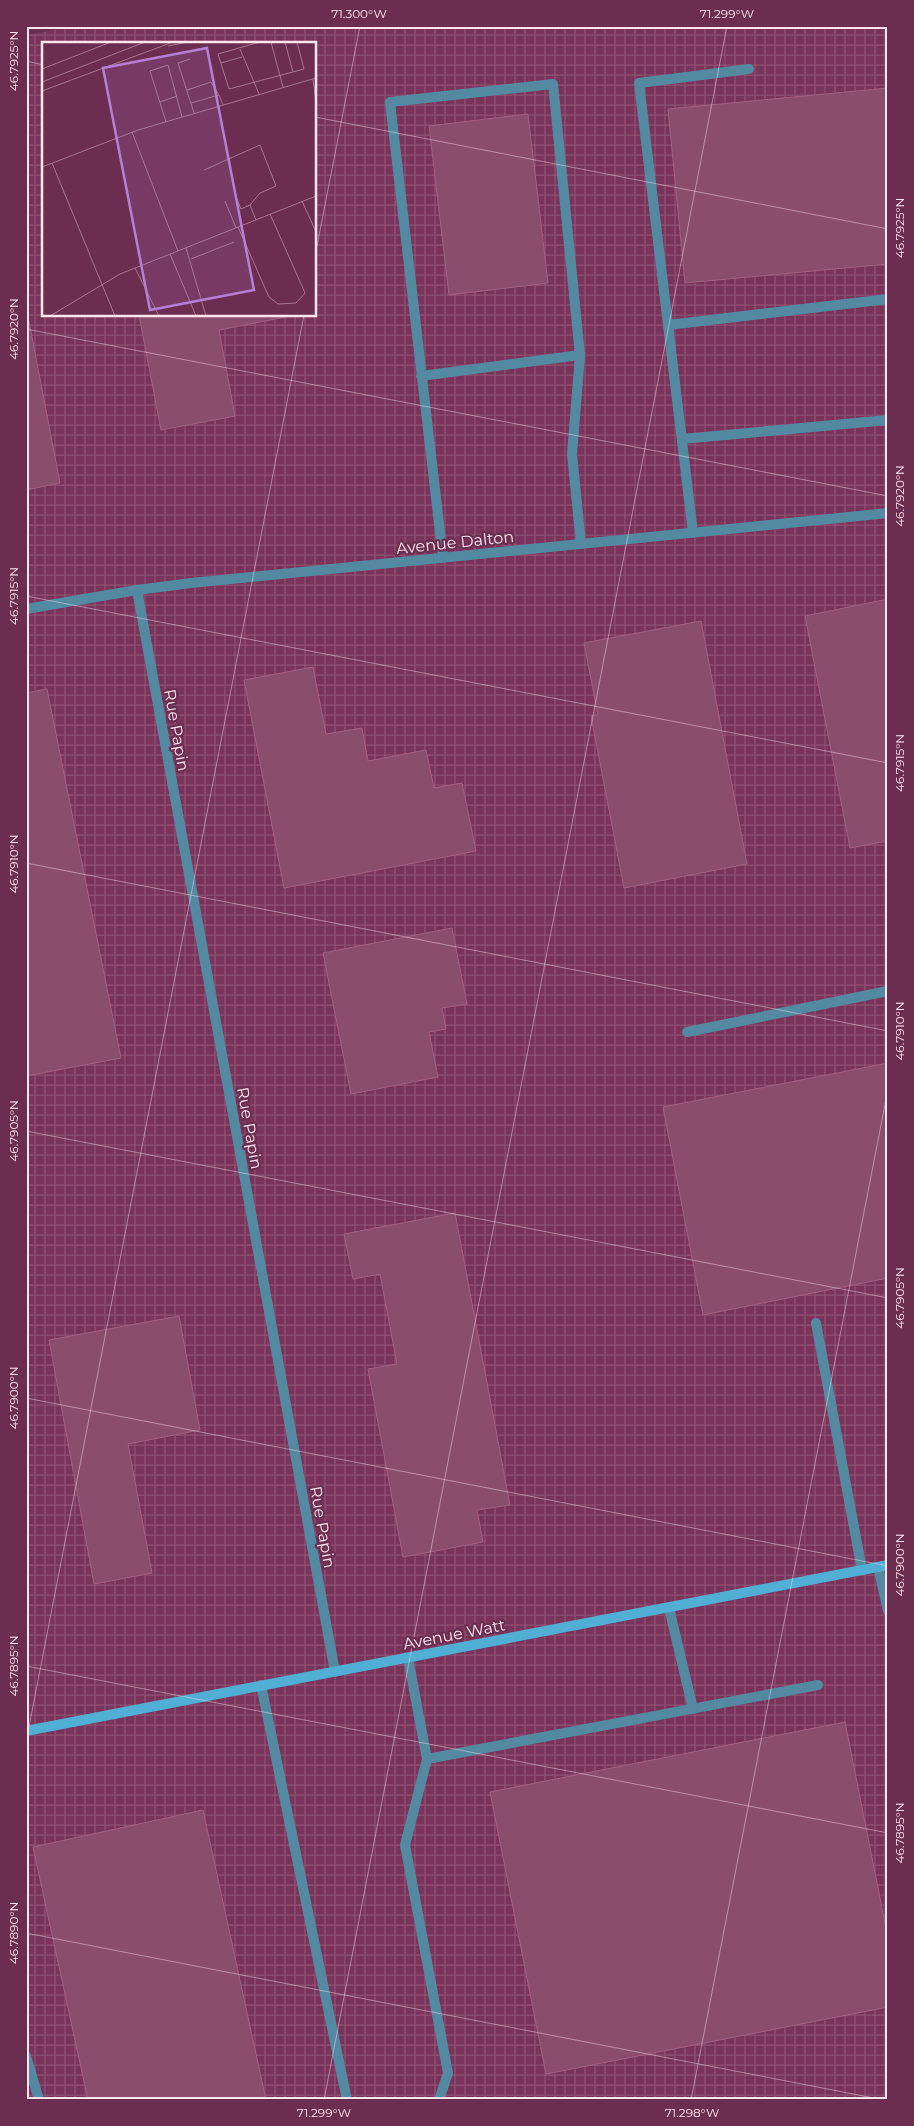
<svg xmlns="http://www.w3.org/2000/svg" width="914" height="2126" font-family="Montserrat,sans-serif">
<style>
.industrial{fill:url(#industrial-grid);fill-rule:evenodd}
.building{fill:#8b4d6e;stroke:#a46084}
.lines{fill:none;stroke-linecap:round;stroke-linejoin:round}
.lane{stroke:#538aa2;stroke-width:10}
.street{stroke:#538aa2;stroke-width:10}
.secondary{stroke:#51aed4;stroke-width:10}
.ticks{fill:none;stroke:#fde5f0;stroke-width:1;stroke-opacity:0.45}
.labels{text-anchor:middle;stroke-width:4.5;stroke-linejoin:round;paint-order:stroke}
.street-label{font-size:16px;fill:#fde5f0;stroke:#6c2e50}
.inset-road{fill:none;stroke:#a67790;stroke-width:1}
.view{fill:#b67fd5;fill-opacity:0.15;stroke:#b67fd5;stroke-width:2.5}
.inset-edge{fill:none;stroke:#fde5f0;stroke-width:2.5}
.neatline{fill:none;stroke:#fde5f0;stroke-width:2}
.ticks-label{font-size:12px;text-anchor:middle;fill:#fde5f0}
</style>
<defs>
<pattern id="industrial-grid" width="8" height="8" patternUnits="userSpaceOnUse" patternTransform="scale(1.25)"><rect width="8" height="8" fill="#7a345b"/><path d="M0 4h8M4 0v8" fill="none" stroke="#8e5173"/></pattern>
</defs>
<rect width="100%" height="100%" fill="#6c2e50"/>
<path class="industrial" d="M77 26H888V2100H26V35ZM44 44H315V315H44Z"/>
<g class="building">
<path d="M888 88V264L685 283 668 109Z"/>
<path d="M528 114 548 283 449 295 429 126Z"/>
<path d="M26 306 60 483 26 490Z"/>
<path d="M139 315H291V316L219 330 235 416 161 430Z"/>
<path d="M888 599V841L850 848 805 616Z"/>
<path d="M701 621 747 864 624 888 591 716 598 715 584 643Z"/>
<path d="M313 667 326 734 362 728 368 761 426 750 434 788 462 783 476 851 284 888 244 680Z"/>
<path d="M47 689 121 1058 26 1076V693Z"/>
<path d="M452 928 467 1004 442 1008 446 1029 429 1032 438 1077 351 1094 323 953Z"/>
<path d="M888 1063V1278L703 1315 663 1107Z"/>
<path d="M455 1213 510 1505 477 1510 483 1542 403 1557 368 1369 397 1364 380 1274 353 1279 344 1234Z"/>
<path d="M179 1316 200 1430 128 1444 152 1573 94 1584 49 1340Z"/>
<path d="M845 1722 888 1938V2007L546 2074 490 1792Z"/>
<path d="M203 1810 266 2100H88L33 1847Z"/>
</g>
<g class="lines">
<g class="lane">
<path d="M668 325 888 299"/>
<path d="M421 376 580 355"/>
<path d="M682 439 888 420"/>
<path d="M693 533 639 83 749 69"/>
<path d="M443 558 390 102 553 84 580 355 572 454 581 544"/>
<path d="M687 1032 888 991"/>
<path d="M816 1323 862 1570"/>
<path d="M878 1567 888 1611"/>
<path d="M669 1608 693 1709"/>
<path d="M408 1658 427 1759 405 1845 448 2073 439 2100"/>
<path d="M261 1685 347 2100"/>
<path d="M427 1759 818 1685"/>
<path d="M26 2056 39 2100"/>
</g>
<g class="street">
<path d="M137 590 335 1672"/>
<path d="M26 609 137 590 191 583 888 513"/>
</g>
<path class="secondary" d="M26 1731 888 1565"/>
</g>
<path class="ticks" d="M26 61 44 65M315 117 888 229M315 256 360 26M26 329 888 496M26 596 888 763M26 863 888 1031M26 1131 888 1298M26 1398 888 1566M26 1666 888 1833M26 1742 304 315M26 1933 884 2100M324 2100 727 26M691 2100 888 1089"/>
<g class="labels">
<g class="street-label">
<text transform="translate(455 542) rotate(-6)" y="6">Avenue Dalton</text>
<text transform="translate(177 730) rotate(80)" y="6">Rue Papin</text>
<text transform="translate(250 1128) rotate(80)" y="6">Rue Papin</text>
<text transform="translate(323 1527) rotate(80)" y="6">Rue Papin</text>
<text transform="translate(454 1634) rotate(-11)" y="6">Avenue Watt</text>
</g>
</g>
<g transform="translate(42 42)">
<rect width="274" height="274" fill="#6c2e50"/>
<path class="inset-road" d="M218 0 176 12 187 47 262 27 255 0M229 0 241 45M243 0 251 30M126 4 146 0M198 7 217 52M148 17 136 21 152 71M179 21 200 15M0 27 69 0M271 37 274 61M0 40 103 0M145 48 169 40 177 53M0 49 131 0M118 60 135 54M149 61 177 53 181 63M124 80 108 29 126 23 140 75M90 90 136 209M10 121 73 274M0 125 96 88 274 36M162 128 218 103 234 144 218 151 208 163 214 178M195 157 199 167 208 163M183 159 194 186M260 159 274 190M196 185 227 255 236 262 254 261 263 251 228 172M144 206 164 274M128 212 154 274M149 217 192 200M93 226 117 274M8 274 78 232 274 154"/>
<path class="view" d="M165 6 212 248 108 268 61 26Z"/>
<rect width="274" height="274" class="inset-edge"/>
</g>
<rect width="914" height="2126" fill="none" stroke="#6c2e50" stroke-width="55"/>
<rect x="28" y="28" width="858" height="2070" class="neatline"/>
<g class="ticks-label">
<text x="359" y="18">71.300°W</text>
<text x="727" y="18">71.299°W</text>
<text transform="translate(14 61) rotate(-90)" y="4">46.7925°N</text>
<text transform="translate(900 228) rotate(-90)" y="4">46.7925°N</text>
<text transform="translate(14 329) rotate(-90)" y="4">46.7920°N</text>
<text transform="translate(900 496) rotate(-90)" y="4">46.7920°N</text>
<text transform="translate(14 596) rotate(-90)" y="4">46.7915°N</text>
<text transform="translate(900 763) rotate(-90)" y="4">46.7915°N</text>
<text transform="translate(14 864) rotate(-90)" y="4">46.7910°N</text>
<text transform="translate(900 1031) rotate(-90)" y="4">46.7910°N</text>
<text transform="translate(14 1131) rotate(-90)" y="4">46.7905°N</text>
<text transform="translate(900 1298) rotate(-90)" y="4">46.7905°N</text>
<text transform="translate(14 1398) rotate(-90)" y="4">46.7900°N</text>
<text transform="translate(900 1565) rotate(-90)" y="4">46.7900°N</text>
<text transform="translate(14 1666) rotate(-90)" y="4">46.7895°N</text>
<text transform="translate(900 1833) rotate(-90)" y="4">46.7895°N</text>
<text transform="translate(14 1933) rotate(-90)" y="4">46.7890°N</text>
<text x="324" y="2117">71.299°W</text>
<text x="692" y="2117">71.298°W</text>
</g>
</svg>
